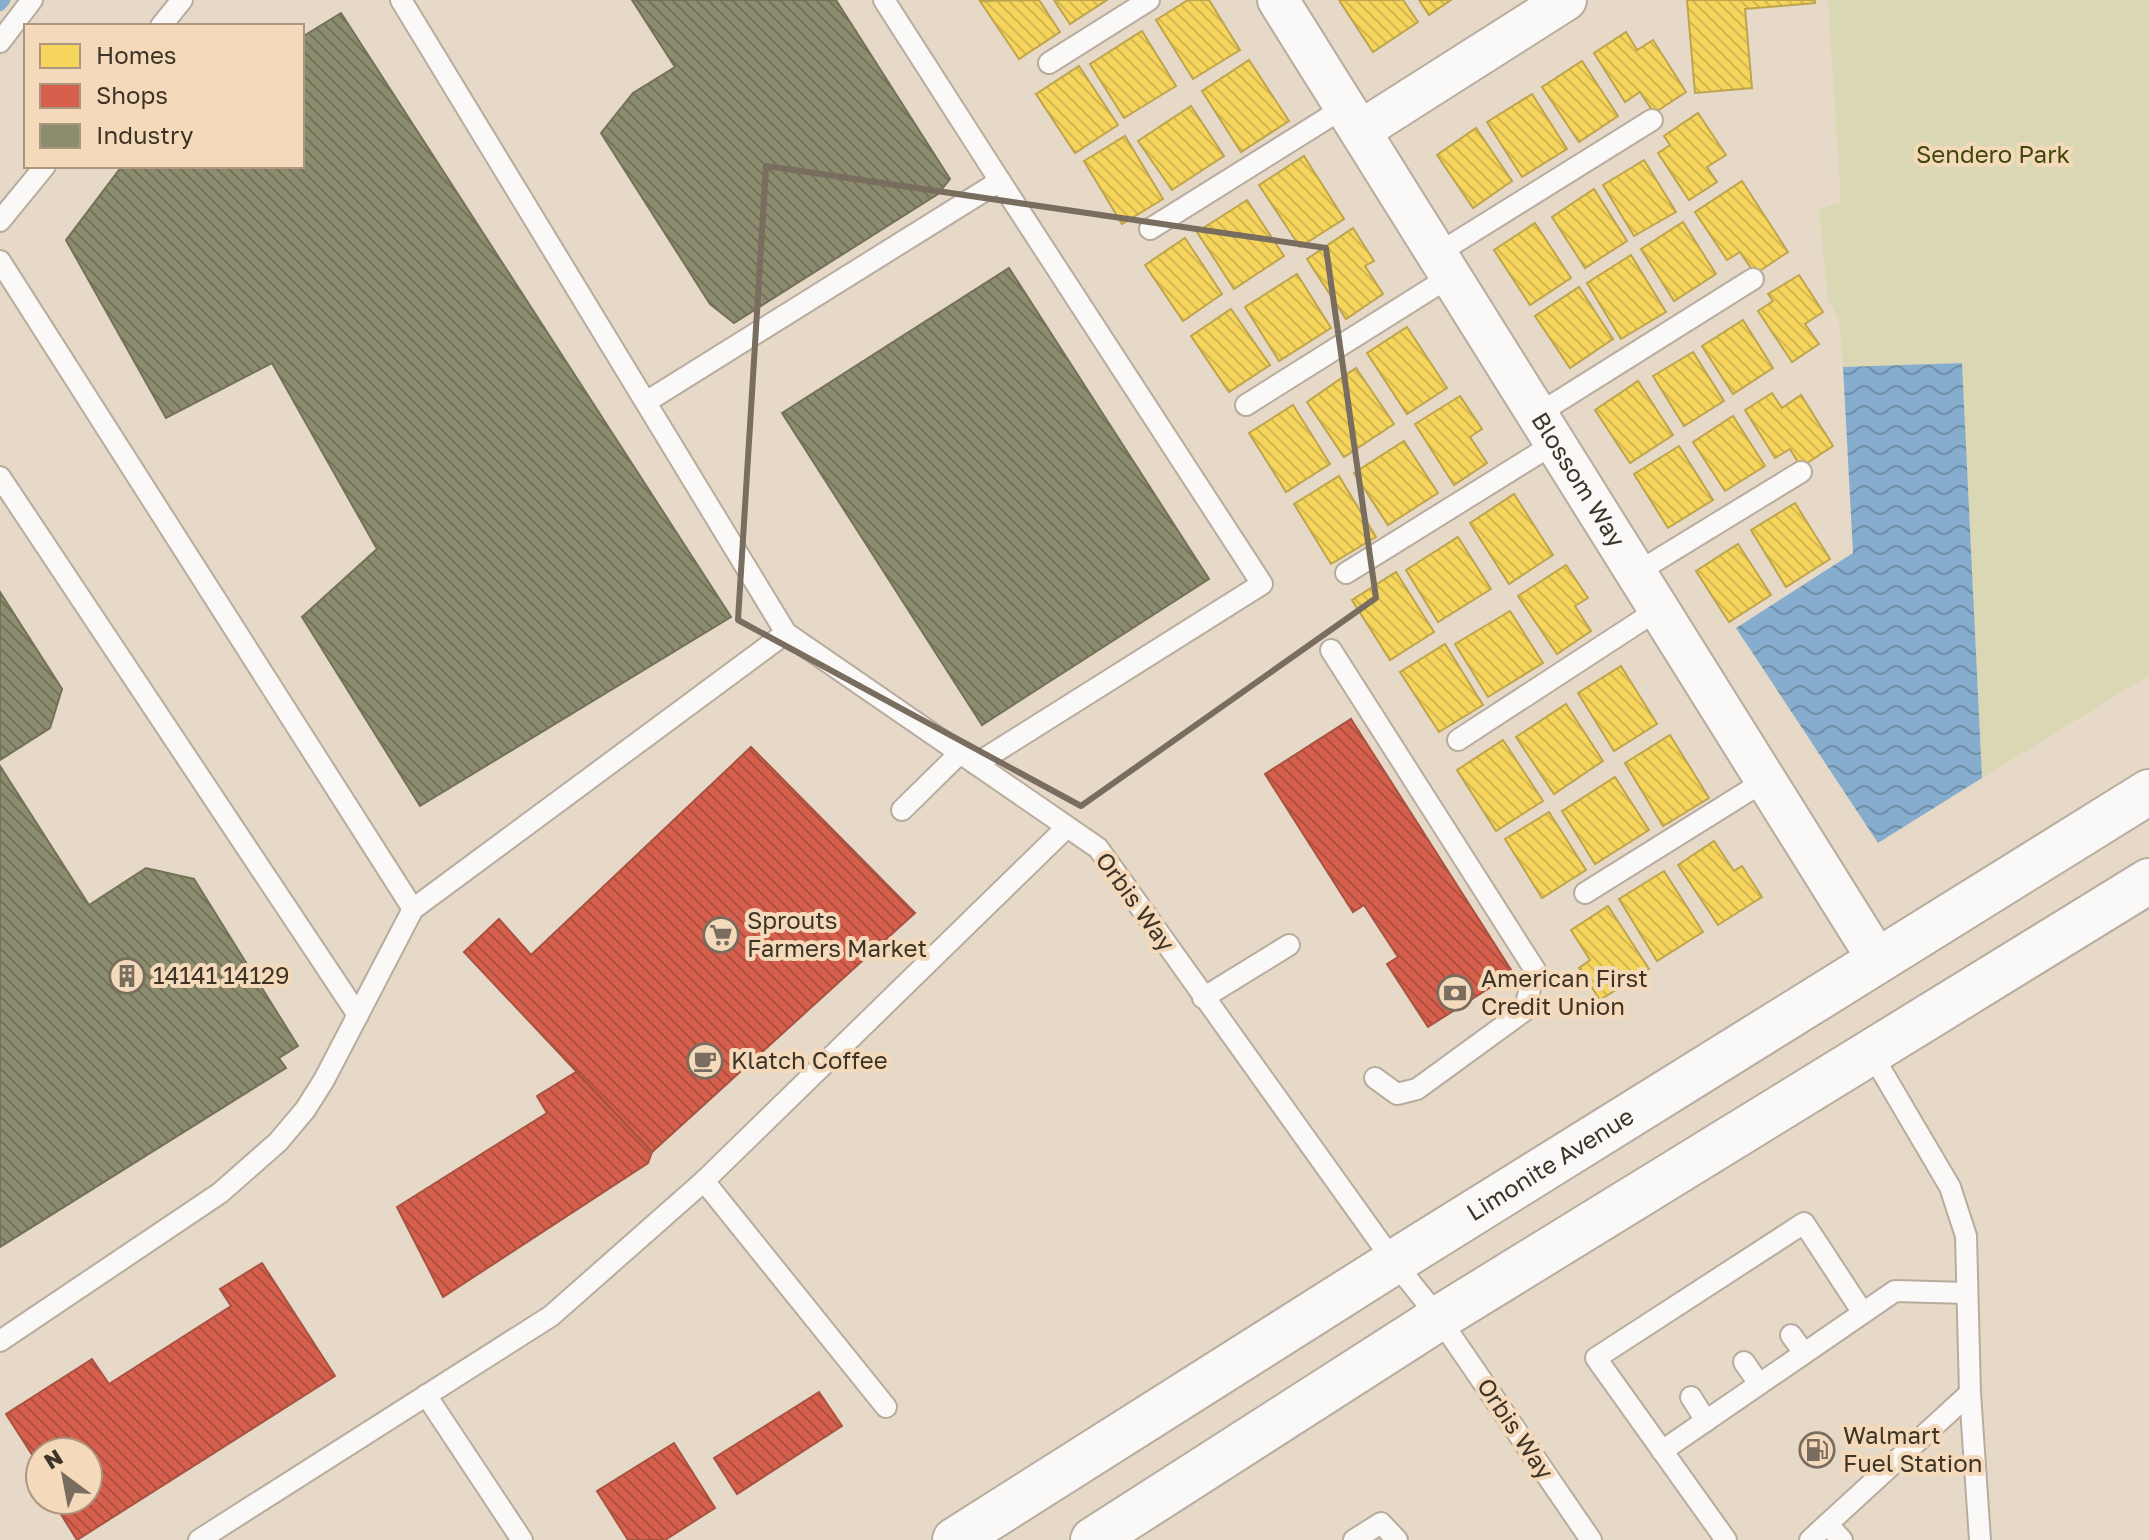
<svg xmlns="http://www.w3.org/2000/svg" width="2149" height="1540" font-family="'Golos Text',sans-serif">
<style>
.green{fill:#dad7b4}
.water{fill:url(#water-waves)}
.homes{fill:url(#homes-back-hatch);stroke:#bea44c;stroke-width:2}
.shops{fill:url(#shops-back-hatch);stroke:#a85241;stroke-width:2}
.industry{fill:url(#industry-back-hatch);stroke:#747158;stroke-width:2}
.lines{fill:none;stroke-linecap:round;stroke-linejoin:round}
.stream{stroke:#86adcd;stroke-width:11}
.lane-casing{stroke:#b8ac9f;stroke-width:24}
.street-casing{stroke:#b8ac9f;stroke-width:44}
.primary-casing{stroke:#b8ac9f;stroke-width:48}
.lane{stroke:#fbf9f7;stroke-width:20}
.street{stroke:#fbf9f7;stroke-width:40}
.primary{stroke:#fbf9f7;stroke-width:44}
.marked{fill:none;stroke:#786d5f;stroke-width:6;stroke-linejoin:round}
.labels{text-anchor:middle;stroke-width:8;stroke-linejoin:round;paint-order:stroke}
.park-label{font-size:24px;fill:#434709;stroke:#f4dabb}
.street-label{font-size:24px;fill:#3d3326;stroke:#f4dabb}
.poi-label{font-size:24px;fill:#3d3326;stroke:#f4dabb;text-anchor:start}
</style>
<defs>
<pattern id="water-waves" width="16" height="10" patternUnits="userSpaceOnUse" patternTransform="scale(2)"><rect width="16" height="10" fill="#86adcd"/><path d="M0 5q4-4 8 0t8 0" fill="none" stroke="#6f8da6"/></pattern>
<pattern id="homes-back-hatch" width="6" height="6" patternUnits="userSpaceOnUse" patternTransform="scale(2)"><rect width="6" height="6" fill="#f6d55c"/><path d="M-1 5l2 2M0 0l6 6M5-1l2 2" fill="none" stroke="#d4b750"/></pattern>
<pattern id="shops-back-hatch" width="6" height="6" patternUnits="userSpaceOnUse" patternTransform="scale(2)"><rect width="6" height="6" fill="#d6604d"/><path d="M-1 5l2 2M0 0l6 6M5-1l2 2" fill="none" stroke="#af5040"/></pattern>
<pattern id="industry-back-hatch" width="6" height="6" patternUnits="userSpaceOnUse" patternTransform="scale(2)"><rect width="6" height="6" fill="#8c8c6e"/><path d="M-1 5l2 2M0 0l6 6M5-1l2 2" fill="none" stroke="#74735a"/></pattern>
</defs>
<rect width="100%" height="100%" fill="#e7d9c8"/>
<path class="green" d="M1828 0H2149V675L1982 778 1962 363 1843 367 1839 320 1828 299 1819 210 1841 202Z"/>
<path class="water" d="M1962 363 1982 778 1878 843 1736 628 1853 553 1843 367Z"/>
<g class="homes">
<path d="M1039 0 1060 32 1019 59 980 1Z"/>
<path d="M1054 0H1107L1070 24Z"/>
<path d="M1188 0H1209L1240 50 1193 79 1156 20Z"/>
<path d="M1339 0H1403L1418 22 1373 52Z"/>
<path d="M1419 0H1451L1429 15Z"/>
<path d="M1687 0H1815V3L1745 9 1752 88 1695 93Z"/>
<path d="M1142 31 1176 86 1124 118 1090 64Z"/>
<path d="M1626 32 1637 50 1653 40 1686 92 1654 113 1640 92 1625 102 1594 53Z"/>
<path d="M1249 60 1289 121 1241 152 1202 91Z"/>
<path d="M1582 61 1618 116 1579 142 1542 87Z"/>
<path d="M1079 66 1118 125 1075 153 1036 94Z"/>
<path d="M1532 94 1567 149 1522 177 1487 122Z"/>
<path d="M1191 106 1224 156 1172 190 1138 141Z"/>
<path d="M1698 113 1726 155 1707 167 1717 182 1689 200 1658 153 1670 145 1664 136Z"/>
<path d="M1476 128 1512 181 1473 208 1437 155Z"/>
<path d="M1125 136 1163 199 1122 224 1084 161Z"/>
<path d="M1304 156 1344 219 1300 247 1259 185Z"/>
<path d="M1644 160 1676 212 1634 236 1603 185Z"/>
<path d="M1742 181 1788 252 1755 274 1740 252 1727 260 1695 212Z"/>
<path d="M1594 189 1627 241 1585 268 1552 217Z"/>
<path d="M1247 200 1284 256 1234 289 1197 232Z"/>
<path d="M1683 222 1716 274 1674 301 1641 249Z"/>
<path d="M1535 223 1571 278 1530 305 1494 250Z"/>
<path d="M1353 228 1374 261 1365 266 1383 294 1346 319 1307 259Z"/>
<path d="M1185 238 1222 294 1183 321 1145 265Z"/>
<path d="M1631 255 1666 312 1621 339 1587 283Z"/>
<path d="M1297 274 1331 328 1279 361 1245 307Z"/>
<path d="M1799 275 1823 312 1805 324 1819 344 1792 362 1758 311 1773 301 1768 294Z"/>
<path d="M1579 287 1613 339 1570 368 1535 316Z"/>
<path d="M1231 309 1270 365 1229 392 1191 336Z"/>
<path d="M1743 320 1773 368 1733 394 1702 346Z"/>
<path d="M1407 327 1447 388 1407 414 1367 353Z"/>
<path d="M1693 352 1724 401 1684 426 1653 376Z"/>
<path d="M1356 368 1394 424 1344 457 1307 402Z"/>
<path d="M1638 381 1673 435 1630 463 1595 410Z"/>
<path d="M1772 393 1782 408 1801 395 1833 446 1801 467 1790 449 1775 458 1745 410Z"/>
<path d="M1460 396 1482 429 1470 437 1487 463 1454 485 1415 424Z"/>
<path d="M1293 405 1330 464 1286 492 1249 433Z"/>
<path d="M1733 416 1765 466 1725 491 1693 442Z"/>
<path d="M1404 441 1438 493 1388 525 1354 473Z"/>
<path d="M1679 446 1713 500 1668 528 1634 474Z"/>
<path d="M1339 476 1376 537 1331 564 1294 504Z"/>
<path d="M1514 494 1553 555 1509 584 1470 523Z"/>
<path d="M1795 503 1830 559 1786 587 1751 530Z"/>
<path d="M1458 537 1491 589 1438 622 1406 570Z"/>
<path d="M1738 544 1771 595 1729 622 1696 571Z"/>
<path d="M1566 565 1588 598 1575 606 1591 631 1557 654 1518 596Z"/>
<path d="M1396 572 1434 632 1390 660 1352 600Z"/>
<path d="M1510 611 1543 663 1488 697 1455 644Z"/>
<path d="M1445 644 1483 705 1439 732 1400 672Z"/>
<path d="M1621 666 1657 724 1614 751 1578 693Z"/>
<path d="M1566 704 1603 761 1554 794 1516 737Z"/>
<path d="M1670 735 1709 798 1663 826 1625 763Z"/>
<path d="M1503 740 1543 801 1496 831 1457 770Z"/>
<path d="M1615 777 1649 830 1595 864 1562 811Z"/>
<path d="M1549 812 1586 870 1542 898 1505 839Z"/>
<path d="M1714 841 1734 871 1742 866 1762 897 1718 925 1678 865Z"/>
<path d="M1664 871 1703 932 1657 961 1619 899Z"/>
<path d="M1608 906 1649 969 1600 1000 1579 968 1590 960 1571 930Z"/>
</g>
<g class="shops">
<path d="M1351 719 1513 973 1428 1027 1387 964 1398 957 1364 905 1353 912 1265 774Z"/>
<path d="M751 747 915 913 652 1152 464 952 499 919 531 955Z"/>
<path d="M576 1072 652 1152 648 1163 443 1297 397 1207 547 1113 537 1096Z"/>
<path d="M262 1263 335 1376 77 1540 54 1503 59 1500H88V1452H40V1467L6 1414 92 1359 109 1384 231 1306 220 1289Z"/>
<path d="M819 1392 842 1426 737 1494 714 1458Z"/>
<path d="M674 1443 715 1508 665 1540H628L597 1491Z"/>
</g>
<g class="industry">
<path d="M632 0H836L950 179 938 194 734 323 710 304 601 133 633 93 675 67Z"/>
<path d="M341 13 731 617 420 806 302 617 377 549 272 363 166 418 66 240 122 166H302V37Z"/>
<path d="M1009 268 1209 579 982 725 782 413Z"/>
<path d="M0 592 62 689 50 728 0 760Z"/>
<path d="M0 766 89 905 146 868 194 879 298 1046 279 1058 286 1068 0 1247Z"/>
</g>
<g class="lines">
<path class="stream" d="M0 6 5 0"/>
<defs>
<g id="lane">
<path d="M401 0 786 633 1098 848 1394 1262 1439 1318 1591 1540"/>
<path d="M161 26 182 0"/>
<path d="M0 42 32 0"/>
<path d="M1049 63 1149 0"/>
<path d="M0 221 45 166"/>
<path d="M1150 229 1345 107"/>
<path d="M1437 254 1652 120"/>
<path d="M0 261 413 909 786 633"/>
<path d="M646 402 1000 181 884 0"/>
<path d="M1246 405 1451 276"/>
<path d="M1538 414 1753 279"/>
<path d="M0 477 358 1015"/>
<path d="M1346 573 1555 443"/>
<path d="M1636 573 1801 472"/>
<path d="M1331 650 1535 970 1524 1011 1417 1089 1397 1094 1375 1078"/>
<path d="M1458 740 1659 609"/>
<path d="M976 764 1262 584 1000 181"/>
<path d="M902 810 961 752"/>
<path d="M1585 893 1766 780"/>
<path d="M1203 998 1289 945"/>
<path d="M1870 1051 1950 1187 1966 1236 1970 1393 1980 1540"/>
<path d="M704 1181 886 1407"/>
<path d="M1791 1335 1804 1353"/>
<path d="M0 1341 220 1193 278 1142 305 1110 324 1080 413 909"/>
<path d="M1744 1362 1759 1384"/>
<path d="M426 1395 522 1540"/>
<path d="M1691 1397 1706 1421"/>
<path d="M1662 1451 1895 1291 1967 1293"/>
<path d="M1827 1524 1842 1540"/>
<path d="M199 1540 551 1316 704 1181 1066 828"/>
<path d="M1354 1540 1381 1523 1397 1540"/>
<path d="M1726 1540 1596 1358 1804 1223 1863 1313"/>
<path d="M1810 1540 1970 1393"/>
</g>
<g id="street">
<path id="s1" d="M1278 0 1878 960"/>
<path d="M1360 131 1566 0"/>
</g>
<g id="primary">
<path id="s2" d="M955 1540 1394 1262 2149 792"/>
<path d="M1093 1540 1439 1318 2149 881"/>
</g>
</defs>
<use href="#lane" class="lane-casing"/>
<use href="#street" class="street-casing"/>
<use href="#primary" class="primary-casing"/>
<use href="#lane" class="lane"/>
<use href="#street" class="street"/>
<use href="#primary" class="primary"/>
</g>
<path class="marked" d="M766 166 1326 248 1376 598 1081 806 738 620Z"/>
<defs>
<symbol id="supermarket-ring" viewBox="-11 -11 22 22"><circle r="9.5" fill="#f4dabb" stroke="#786d5f" stroke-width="1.5"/><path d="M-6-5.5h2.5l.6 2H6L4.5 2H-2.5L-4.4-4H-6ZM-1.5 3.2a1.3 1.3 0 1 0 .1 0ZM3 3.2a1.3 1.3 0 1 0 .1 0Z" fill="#786d5f"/></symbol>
<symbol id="building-ring" viewBox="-11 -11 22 22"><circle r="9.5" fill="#f4dabb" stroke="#786d5f" stroke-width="1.5"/><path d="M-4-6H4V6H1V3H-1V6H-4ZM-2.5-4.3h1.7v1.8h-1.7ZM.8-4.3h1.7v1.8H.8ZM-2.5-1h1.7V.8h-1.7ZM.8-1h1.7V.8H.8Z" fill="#786d5f"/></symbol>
<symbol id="bank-ring" viewBox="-11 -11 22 22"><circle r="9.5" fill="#f4dabb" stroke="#786d5f" stroke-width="1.5"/><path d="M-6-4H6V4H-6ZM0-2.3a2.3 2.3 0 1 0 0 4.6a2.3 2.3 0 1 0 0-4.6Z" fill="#786d5f"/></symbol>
<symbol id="cafe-ring" viewBox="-11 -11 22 22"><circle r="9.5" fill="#f4dabb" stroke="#786d5f" stroke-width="1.5"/><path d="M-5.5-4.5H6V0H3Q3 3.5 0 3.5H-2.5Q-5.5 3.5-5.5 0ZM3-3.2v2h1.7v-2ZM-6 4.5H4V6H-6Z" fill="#786d5f"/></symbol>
<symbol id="fuel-ring" viewBox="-11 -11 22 22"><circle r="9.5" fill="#f4dabb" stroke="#786d5f" stroke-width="1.5"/><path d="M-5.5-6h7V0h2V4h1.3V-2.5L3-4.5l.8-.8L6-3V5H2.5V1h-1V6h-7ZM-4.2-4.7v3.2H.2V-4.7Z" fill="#786d5f"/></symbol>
</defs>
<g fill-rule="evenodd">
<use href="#supermarket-ring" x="701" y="915" width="40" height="40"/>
<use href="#building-ring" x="107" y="956" width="40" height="40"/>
<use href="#bank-ring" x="1435" y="973" width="40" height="40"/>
<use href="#cafe-ring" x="685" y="1041" width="40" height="40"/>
<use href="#fuel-ring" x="1797" y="1430" width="40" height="40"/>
</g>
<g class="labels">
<g class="park-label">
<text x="1993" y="163">Sendero Park</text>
</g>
<g class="street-label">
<text dy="8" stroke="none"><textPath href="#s1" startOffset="566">Blossom Way</textPath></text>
<text transform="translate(1135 902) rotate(54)" y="8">Orbis Way</text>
<text dy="8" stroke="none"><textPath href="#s2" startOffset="704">Limonite Avenue</textPath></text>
<text transform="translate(1515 1429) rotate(56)" y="8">Orbis Way</text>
</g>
<g class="poi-label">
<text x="747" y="929">Sprouts<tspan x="747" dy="28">Farmers Market</tspan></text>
<text x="153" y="984">14141 14129</text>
<text x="1481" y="987">American First<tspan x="1481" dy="28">Credit Union</tspan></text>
<text x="731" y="1069">Klatch Coffee</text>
<text x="1843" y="1444">Walmart<tspan x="1843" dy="28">Fuel Station</tspan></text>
</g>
</g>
<rect x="24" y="24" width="280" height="144" fill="#f4dabb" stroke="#ab977f" stroke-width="2"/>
<rect x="40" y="44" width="40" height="24" fill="#f6d55c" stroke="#ab977f" stroke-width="2"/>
<text x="96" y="64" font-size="24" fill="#3d3326">Homes</text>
<rect x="40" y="84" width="40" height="24" fill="#d6604d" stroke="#ab977f" stroke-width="2"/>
<text x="96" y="104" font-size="24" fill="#3d3326">Shops</text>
<rect x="40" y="124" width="40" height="24" fill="#8c8c6e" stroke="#ab977f" stroke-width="2"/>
<text x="96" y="144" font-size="24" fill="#3d3326">Industry</text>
<g transform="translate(64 1476) rotate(328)"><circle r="38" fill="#f4dabb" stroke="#ab977f" stroke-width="2"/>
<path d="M0-6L14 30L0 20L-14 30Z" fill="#786d5f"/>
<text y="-12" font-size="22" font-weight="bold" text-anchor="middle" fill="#3d3326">N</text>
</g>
</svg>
